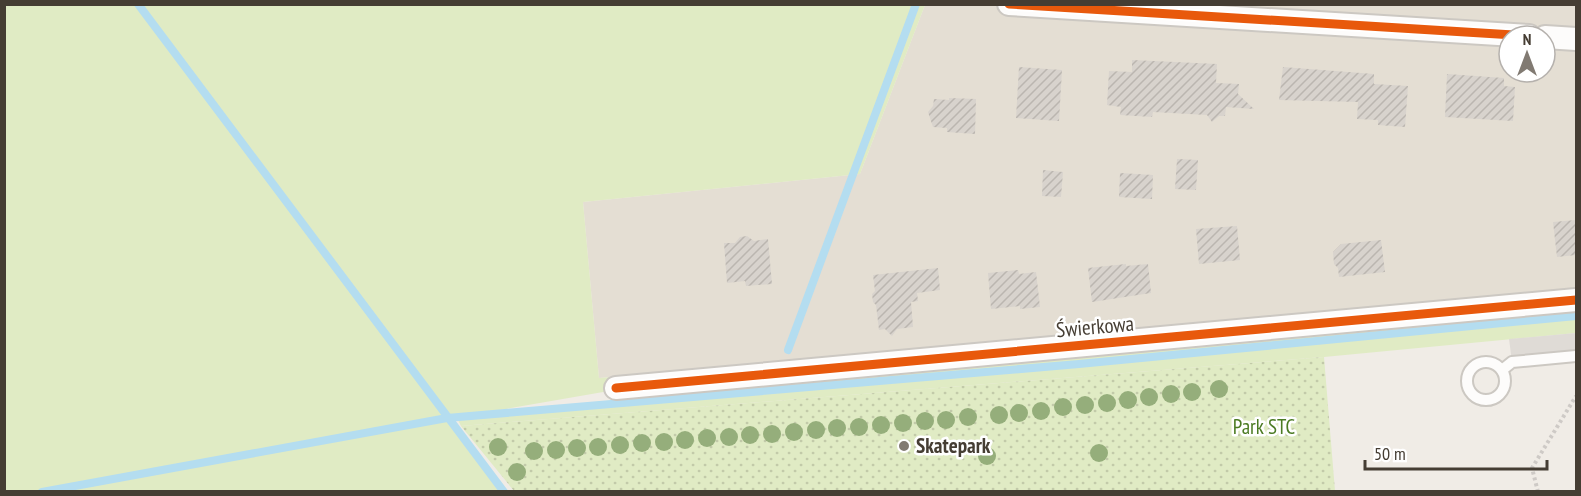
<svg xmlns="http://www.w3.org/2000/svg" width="1581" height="496" font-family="'PT Sans Narrow',sans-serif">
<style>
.residential{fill:#e4ded3;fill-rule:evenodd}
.grass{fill:#e0ebc4}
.park{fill:url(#park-dots)}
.parking{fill:#dfdbd6}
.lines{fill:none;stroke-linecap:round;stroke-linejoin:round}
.stream{stroke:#b4ddf0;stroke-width:8}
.building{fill:url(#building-hatch)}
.lane-casing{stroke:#ccc8c2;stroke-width:14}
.street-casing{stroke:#ccc8c2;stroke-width:26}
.path{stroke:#cecac6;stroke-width:4;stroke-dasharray:3 3;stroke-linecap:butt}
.lane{stroke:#fdfcfb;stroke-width:10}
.street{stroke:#fdfcfb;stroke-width:22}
.cycleway-casing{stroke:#fff;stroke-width:13}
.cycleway{stroke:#e8590c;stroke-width:9}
.tree{fill:#95ae7b}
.poi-dot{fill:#817a72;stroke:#fff;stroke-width:2}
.labels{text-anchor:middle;stroke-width:5;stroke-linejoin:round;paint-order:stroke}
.street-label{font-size:21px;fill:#453d33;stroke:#fff}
.park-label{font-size:21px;fill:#4b7b23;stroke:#fff}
.poi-label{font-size:21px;font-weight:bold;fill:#453d33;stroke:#fff;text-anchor:start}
</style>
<defs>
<pattern id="park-dots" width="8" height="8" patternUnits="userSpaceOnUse" patternTransform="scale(1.5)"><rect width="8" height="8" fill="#e0ebc4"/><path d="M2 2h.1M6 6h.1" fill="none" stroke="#c2caa9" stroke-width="1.8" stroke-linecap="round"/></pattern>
<pattern id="building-hatch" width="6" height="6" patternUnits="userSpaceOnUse" patternTransform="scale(1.5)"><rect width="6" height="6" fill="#d8d3cd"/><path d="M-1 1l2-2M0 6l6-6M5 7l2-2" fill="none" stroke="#bbb6b0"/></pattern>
</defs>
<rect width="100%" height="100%" fill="#f0ece6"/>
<path class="residential" d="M925 5H1576V291L599 378 583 202 860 174ZM1509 36H1545V72H1509Z"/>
<path class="grass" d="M4 5H925L860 174 583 202 599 378 759 365 482 413 1210 342 1576 309V333L1324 357 461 426 456 416 448 418 500 491H5Z"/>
<path class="park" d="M1324 357 1335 491H514L461 426Z"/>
<path class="parking" d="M1576 333V356L1512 362 1509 339Z"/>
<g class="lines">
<g class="stream">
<path d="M138 4 504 492"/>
<path d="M788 350 916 4"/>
<path d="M42 492 447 418 1079 364 1576 316"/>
</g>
</g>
<g class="building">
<path d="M1132 60 1217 64 1216 83 1239 84 1238 94 1254 109 1226 107 1225 116H1219L1212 122 1207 115 1153 112 1152 117 1120 115 1121 107 1107 105 1109 71 1132 72Z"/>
<path d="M1019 67 1062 70 1059 121 1016 118Z"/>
<path d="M1283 67 1374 74V84L1408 86 1405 127 1378 125V120L1357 119 1358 102 1279 100Z"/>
<path d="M1447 74 1504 78V86L1515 87 1513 121 1445 117Z"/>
<path d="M949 98 976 99 975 134 947 132V128L933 127 928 112 933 106 934 99 949 100Z"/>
<path d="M1177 159 1198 160 1196 190 1175 189Z"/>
<path d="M1043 170 1063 172 1061 197 1042 196Z"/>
<path d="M1120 173 1153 175 1152 199 1119 197Z"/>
<path d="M1576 220V255L1557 257 1553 222Z"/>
<path d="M1237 226 1240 260 1199 264 1196 229Z"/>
<path d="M747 236 754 241 768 239 772 284 746 286 745 281 727 283 724 243H735L740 237Z"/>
<path d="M1381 240 1385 272 1339 277 1338 268 1334 264 1333 252 1341 244Z"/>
<path d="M1126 264V266L1148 264 1151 293 1092 302 1088 268Z"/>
<path d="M938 268 940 290 917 293 918 301 911 302 913 327 897 329 892 336 885 329 879 330 876 305 873 302 872 294 875 291 873 275Z"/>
<path d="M1018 270 1019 274 1036 272 1040 307 1020 309V306L991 309 988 273Z"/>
</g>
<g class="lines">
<defs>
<g id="lane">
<circle cx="1486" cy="381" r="19"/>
<path d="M1502 370 1512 362 1576 356"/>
</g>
<g id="street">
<path d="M1009 4 1529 36"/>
<path d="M1545 37 1576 39"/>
<path d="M616 388 1576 300"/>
</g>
</defs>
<use href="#lane" class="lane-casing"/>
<use href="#street" class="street-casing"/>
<path class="path" d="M1538 492 1532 468 1576 396"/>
<use href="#lane" class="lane"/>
<use href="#street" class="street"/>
<defs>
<g id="cycleway">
<path d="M1009 4 1529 36"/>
<path d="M616 388 1576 300"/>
</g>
</defs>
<use href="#cycleway" class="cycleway-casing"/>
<use href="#cycleway" class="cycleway"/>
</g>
<g class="tree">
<circle cx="1219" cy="389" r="9"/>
<circle cx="1192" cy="392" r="9"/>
<circle cx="1171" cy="394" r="9"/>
<circle cx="1149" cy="397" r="9"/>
<circle cx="1128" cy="400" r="9"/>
<circle cx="1107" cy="403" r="9"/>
<circle cx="1085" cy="405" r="9"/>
<circle cx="1063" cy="407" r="9"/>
<circle cx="1041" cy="411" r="9"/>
<circle cx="1019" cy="413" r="9"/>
<circle cx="999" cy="415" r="9"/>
<circle cx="968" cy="417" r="9"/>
<circle cx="946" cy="420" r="9"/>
<circle cx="925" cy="421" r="9"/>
<circle cx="903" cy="423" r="9"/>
<circle cx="881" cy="425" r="9"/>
<circle cx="859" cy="427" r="9"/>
<circle cx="837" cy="428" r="9"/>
<circle cx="816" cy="430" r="9"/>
<circle cx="794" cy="432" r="9"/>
<circle cx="772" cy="434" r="9"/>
<circle cx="750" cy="435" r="9"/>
<circle cx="729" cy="437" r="9"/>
<circle cx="707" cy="438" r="9"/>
<circle cx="685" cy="440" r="9"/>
<circle cx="664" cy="442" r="9"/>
<circle cx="642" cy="443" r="9"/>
<circle cx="620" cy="445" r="9"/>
<circle cx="498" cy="447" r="9"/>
<circle cx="598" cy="447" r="9"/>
<circle cx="577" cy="448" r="9"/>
<circle cx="556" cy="450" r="9"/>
<circle cx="534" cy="451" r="9"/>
<circle cx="1099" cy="453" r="9"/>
<circle cx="987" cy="456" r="9"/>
<circle cx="517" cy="472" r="9"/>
</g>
<circle class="poi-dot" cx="904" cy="446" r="6"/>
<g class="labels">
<g class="street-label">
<text transform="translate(1095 327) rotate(-5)" y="7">Świerkowa</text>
</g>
<g class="park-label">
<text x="1264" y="434">Park STC</text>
</g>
<g class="poi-label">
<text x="916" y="453">Skatepark</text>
</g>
</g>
<rect width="1581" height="496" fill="none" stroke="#453d33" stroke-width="12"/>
<g transform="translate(1527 54)"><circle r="28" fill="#ffffff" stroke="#b5b1ad" stroke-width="1.5"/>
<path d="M0-4.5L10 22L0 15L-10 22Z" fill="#817a72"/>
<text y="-9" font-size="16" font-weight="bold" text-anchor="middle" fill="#453d33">N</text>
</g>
<path d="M1365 460v9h182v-9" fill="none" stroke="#453d33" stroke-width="3"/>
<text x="1374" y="460" font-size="18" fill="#453d33" stroke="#ffffff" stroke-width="4.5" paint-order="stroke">50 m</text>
</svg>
